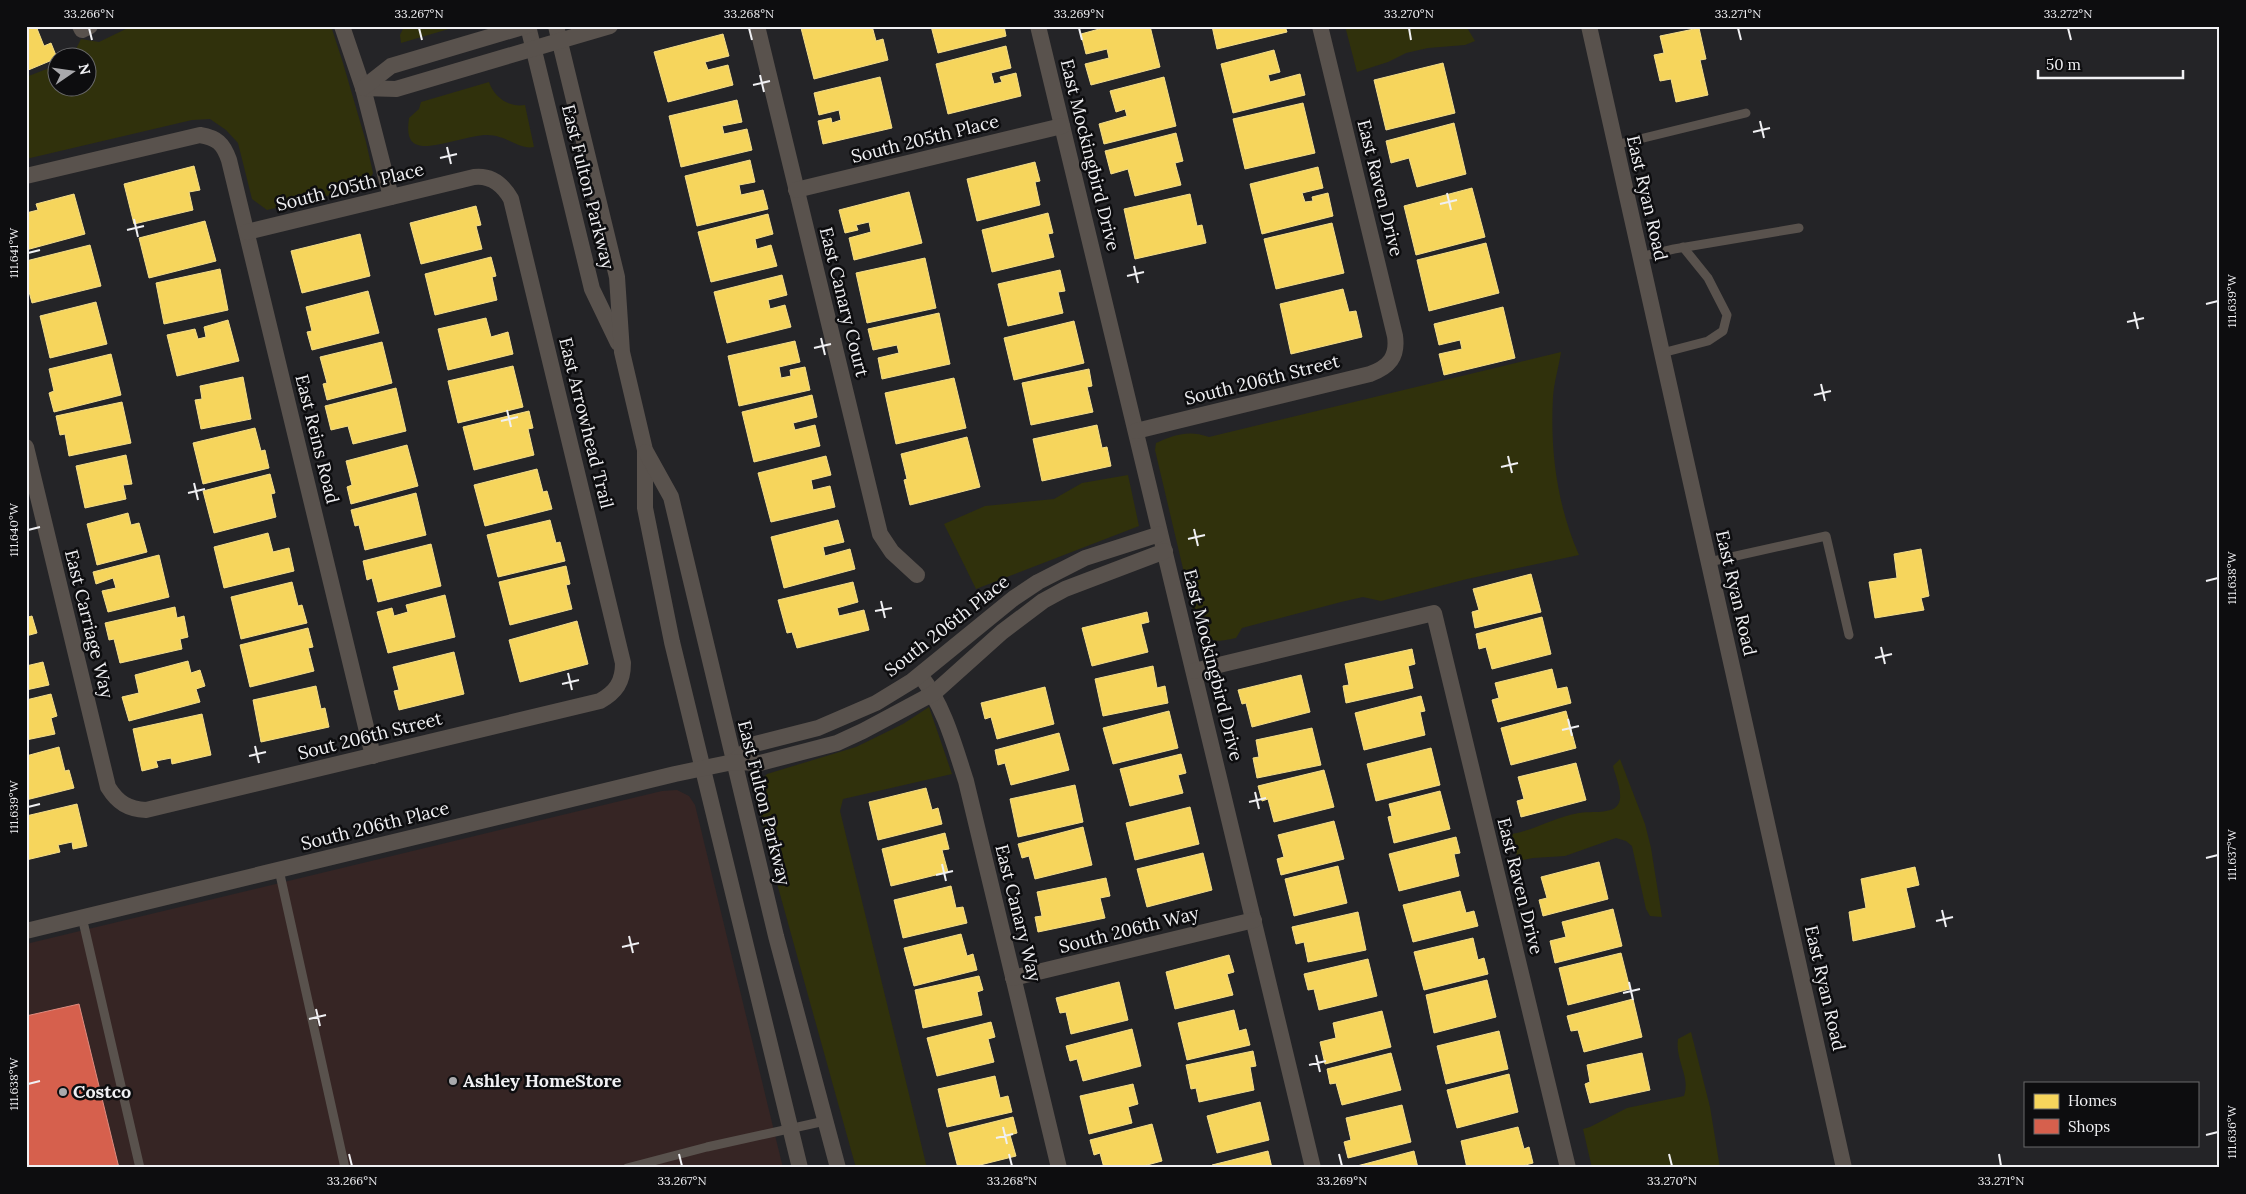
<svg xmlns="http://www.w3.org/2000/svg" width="2246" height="1194" font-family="Lora,serif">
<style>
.commercial{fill:#362524}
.green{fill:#30310c}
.homes{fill:#f6d55c;stroke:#f4dd89}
.shops{fill:#d6604d;stroke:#de8b7f}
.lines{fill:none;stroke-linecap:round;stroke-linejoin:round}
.lane{stroke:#59524d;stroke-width:9}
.street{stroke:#59524d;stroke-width:16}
.ticks{fill:none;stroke:#f0f0f3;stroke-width:2}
.poi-dot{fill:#a9a9ac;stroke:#0d0d0f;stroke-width:2}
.labels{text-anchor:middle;stroke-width:5;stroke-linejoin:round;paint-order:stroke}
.street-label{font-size:18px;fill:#f0f0f3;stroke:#0d0d0f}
.poi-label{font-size:18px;font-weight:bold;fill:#f0f0f3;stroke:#0d0d0f;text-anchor:start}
.neatline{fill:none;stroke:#f0f0f3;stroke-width:2}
.ticks-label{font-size:12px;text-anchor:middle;fill:#f0f0f3}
</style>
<rect width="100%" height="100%" fill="#242427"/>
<path class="commercial" d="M677 790 689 796 695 805 783 1168H26V944L662 791Z"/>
<g class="green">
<path d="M132 26H331L343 63 366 142 373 173 368 184 356 189 267 210 252 199 238 143 226 130 210 119 192 120 26 159V77L57 65 58 88H88V58L72 57 81 39 99 42Z"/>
<path d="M408 26H459L401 43 400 35 404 27Z"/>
<path d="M1345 26H1466L1475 41 1465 45 1428 48 1406 53 1388 62 1357 72Z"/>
<path d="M489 82C494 97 509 108 525 105L534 147C519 150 507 135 487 135 469 135 431 150 418 145 406 142 408 127 409 118L419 109 421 102Z"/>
<path d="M1561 352C1559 366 1554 382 1553 397 1550 451 1557 505 1579 555L1467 579 1381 601 1363 597 1341 602 1242 628 1236 638C1217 642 1214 643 1198 632L1155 450 1156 443C1176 434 1189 430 1209 437Z"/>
<path d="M1128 475 1139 526 976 589 944 524 985 506 1054 499 1082 483Z"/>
<path d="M929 707 952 774 843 799 840 811 927 1168H856L778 887 756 795 758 784 767 774 856 747 903 724Z"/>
<path d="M1620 759 1645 824 1651 848 1662 917 1650 916 1646 909 1632 846 1626 841 1616 838 1565 856 1533 858 1518 861 1512 834C1535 830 1555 817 1579 813 1589 811 1608 814 1616 807 1626 798 1615 776 1613 766Z"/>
<path d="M1691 1032 1710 1107 1720 1168H1592L1583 1129 1590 1127 1627 1108 1684 1096C1691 1077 1675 1061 1678 1039Z"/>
</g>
<g class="homes">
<path d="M36 26 44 46 51 43 57 58 26 71V29Z"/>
<path d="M808 26H872L876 41 883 39 888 60 814 79 801 28Z"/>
<path d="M931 26H1004L1006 36 938 53Z"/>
<path d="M1110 26H1150L1160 67 1091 85 1085 64 1109 58 1107 49 1086 54 1081 34Z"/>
<path d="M1212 26H1285L1287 32 1217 49Z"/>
<path d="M1699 28 1706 59 1700 60 1708 95 1676 102 1671 79 1660 81 1654 55 1664 53 1660 36Z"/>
<path d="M723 34 729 56 705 62 708 70 728 65 733 85 668 102 654 52Z"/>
<path d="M1006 46 1011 68 991 73 994 84 1002 82 1000 77 1016 73 1021 96 948 114 936 64Z"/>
<path d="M1274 50 1280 72 1268 75 1270 82 1300 74 1305 95 1233 113 1221 64Z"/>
<path d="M1443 63 1455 113 1386 130 1374 80Z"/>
<path d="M880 77 892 128 823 144 818 121 831 118 832 123 841 120 839 110 819 115 814 93Z"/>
<path d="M1164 77 1176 126 1104 144 1099 124 1127 116 1125 109 1116 112 1110 91Z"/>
<path d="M737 100 742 122 722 126 724 134 747 129 752 150 681 167 669 116Z"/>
<path d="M1303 103 1315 153 1245 169 1233 119Z"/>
<path d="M1454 123 1466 174 1417 187 1409 158 1391 163 1386 141Z"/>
<path d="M1176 133 1183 161 1175 163 1181 185 1135 196 1128 169 1111 174 1105 151Z"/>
<path d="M750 160 755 182 739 185 741 195 763 190 768 209 697 226 685 176Z"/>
<path d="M1035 162 1040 181 1035 182 1040 205 977 221 967 179Z"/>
<path d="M194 166 200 190 189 192 193 210 134 224 124 184Z"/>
<path d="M1318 167 1323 188 1302 193 1305 202 1313 201 1312 197 1328 193 1333 216 1262 234 1250 184Z"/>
<path d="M1472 188 1485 237 1416 255 1404 206Z"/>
<path d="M909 192 922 243 854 260 849 238 871 232 869 222 856 225 858 230 845 233 839 210Z"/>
<path d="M74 194 85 234 26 250V213L38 210 36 204Z"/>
<path d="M1190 194 1197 226 1202 225 1206 243 1135 259 1124 209Z"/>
<path d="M476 206 481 225 476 226 482 249 421 264 410 223Z"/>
<path d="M1048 213 1053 233 1048 234 1054 257 992 272 982 230Z"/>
<path d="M768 214 773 234 755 239 757 249 771 245 777 266 711 282 698 232Z"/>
<path d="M205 221 216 261 149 278 139 238Z"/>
<path d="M1332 223 1344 273 1276 289 1264 239Z"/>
<path d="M360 234 370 276 302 293 291 251Z"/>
<path d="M1486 243 1499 293 1429 311 1417 260Z"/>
<path d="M90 245 101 286 32 303 26 280V261Z"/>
<path d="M491 257 496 276 492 277 497 300 435 315 425 274Z"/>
<path d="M925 258 936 308 867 323 856 273Z"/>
<path d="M220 269 228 310 164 324 156 283Z"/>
<path d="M1060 270 1065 291 1058 292 1063 313 1008 326 998 284Z"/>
<path d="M782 275 787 295 768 300 770 309 785 305 791 327 727 343 714 292Z"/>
<path d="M1343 289 1349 312 1356 311 1362 337 1291 354 1280 304Z"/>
<path d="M368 291 379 333 312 350 307 332 312 331 306 307Z"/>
<path d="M96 302 107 344 50 358 40 316Z"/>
<path d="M1503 307 1515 358 1444 375 1439 354 1462 349 1460 340 1439 345 1434 324Z"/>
<path d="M939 313 950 364 882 379 878 358 899 353 897 345 873 350 868 329Z"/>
<path d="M486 318 491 337 508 332 513 354 448 370 438 329Z"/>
<path d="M228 320 239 361 177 376 167 335 195 329 198 339 206 337 204 327Z"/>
<path d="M1074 321 1084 363 1014 380 1004 338Z"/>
<path d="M795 341 800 362 779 367 781 378 791 376 790 370 805 367 810 390 739 406 728 356Z"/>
<path d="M382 342 392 383 327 400 323 384 327 383 320 357Z"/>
<path d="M111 354 121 395 54 412 49 393 54 391 49 369Z"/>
<path d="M513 366 523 407 458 423 448 381Z"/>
<path d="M1089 369 1092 386 1087 387 1093 412 1031 425 1022 383Z"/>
<path d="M243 377 251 419 201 429 195 400 202 399 200 386Z"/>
<path d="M954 378 966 428 896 444 885 393Z"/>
<path d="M396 388 406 431 353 444 348 426 331 430 325 406Z"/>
<path d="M812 395 817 417 793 423 795 430 815 425 820 446 754 462 742 412Z"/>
<path d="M122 402 131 443 69 456 65 434 60 435 56 416Z"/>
<path d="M529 411 533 428 528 429 534 455 474 470 463 427Z"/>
<path d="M1097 425 1102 448 1107 447 1111 466 1042 481 1033 439Z"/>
<path d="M255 428 261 451 265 450 269 468 203 484 193 443Z"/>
<path d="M967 437 980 487 910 505 904 480 907 479 901 454Z"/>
<path d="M407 445 418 486 351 504 347 487 352 485 346 461Z"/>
<path d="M126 455 132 484 123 485 126 499 85 508 76 466Z"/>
<path d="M826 456 831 475 811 480 813 490 830 486 835 507 771 522 758 473Z"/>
<path d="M537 469 543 492 547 491 552 509 485 526 474 485Z"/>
<path d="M270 474 275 493 271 494 276 517 214 533 203 491Z"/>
<path d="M416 493 426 535 365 550 359 525 355 526 351 510Z"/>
<path d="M128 513 131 525 139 523 147 552 97 565 87 524Z"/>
<path d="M550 520 556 543 560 542 565 561 498 577 487 535Z"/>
<path d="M838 520 844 542 823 547 825 556 850 549 855 569 784 588 771 537Z"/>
<path d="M268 533 273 552 289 548 294 571 224 588 214 547Z"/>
<path d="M431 544 441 586 378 602 372 578 367 580 363 561Z"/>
<path d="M1921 549 1929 596 1921 598 1924 610 1875 618 1869 582 1897 578 1894 554Z"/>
<path d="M159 555 169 597 108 612 102 591 116 588 113 578 96 584 93 572Z"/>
<path d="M566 566 570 584 566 585 572 609 510 625 499 582Z"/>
<path d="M1531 574 1541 612 1475 628 1472 612 1479 610 1473 589Z"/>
<path d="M292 582 298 606 302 605 307 623 241 639 231 597Z"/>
<path d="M853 582 858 602 837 608 839 616 864 610 869 630 797 648 792 632 787 633 778 600Z"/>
<path d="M445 595 455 637 388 653 377 612 392 608 394 616 408 612 406 605Z"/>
<path d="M175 607 177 618 184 616 188 637 180 639 182 649 120 663 114 639 109 640 105 623Z"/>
<path d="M26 611 28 617 32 616 37 633 26 636Z"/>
<path d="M1147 612 1149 622 1141 624 1148 652 1092 666 1082 628Z"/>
<path d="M1542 617 1551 654 1492 669 1486 647 1479 649 1476 634Z"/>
<path d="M577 621 588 664 520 682 509 640Z"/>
<path d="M308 628 313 647 308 648 314 671 250 687 240 645Z"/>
<path d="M1412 649 1415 664 1408 666 1413 688 1346 703 1343 686 1349 685 1345 664Z"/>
<path d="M454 652 464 694 399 710 394 691 399 690 393 667Z"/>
<path d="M188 661 191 673 200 670 205 686 196 689 200 702 129 721 122 697 139 693 135 675Z"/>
<path d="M43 662 49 685 26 690V666Z"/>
<path d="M1153 666 1157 688 1165 686 1168 703 1103 716 1095 679Z"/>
<path d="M1552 669 1557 689 1567 687 1571 703 1498 722 1492 700 1499 698 1495 683Z"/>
<path d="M1301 675 1310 712 1252 727 1246 703 1242 704 1238 690Z"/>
<path d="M316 686 321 709 325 708 329 727 261 742 253 700Z"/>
<path d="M1045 687 1054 724 997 739 991 717 985 719 981 703Z"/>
<path d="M51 694 57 716 51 718 55 734 26 740V700Z"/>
<path d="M1421 696 1425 711 1420 712 1425 735 1364 750 1355 713Z"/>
<path d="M1169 711 1178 748 1113 764 1103 728Z"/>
<path d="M1566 711 1576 748 1511 765 1501 728Z"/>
<path d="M202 714 211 755 172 764 171 758 156 761 158 767 142 771 133 729Z"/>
<path d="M1312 728 1321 765 1257 778 1253 758 1259 757 1256 740Z"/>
<path d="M1059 733 1069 770 1011 785 1005 763 998 765 995 750Z"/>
<path d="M59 747 65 771 69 770 74 788 26 800V756Z"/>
<path d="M1431 748 1440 785 1376 801 1367 764Z"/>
<path d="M1181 754 1186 773 1178 775 1183 793 1130 806 1120 769Z"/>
<path d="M1576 763 1586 800 1521 817 1517 801 1524 799 1518 777Z"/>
<path d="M1324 770 1334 807 1274 822 1268 799 1262 801 1258 786Z"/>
<path d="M1075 785 1083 822 1018 837 1010 799Z"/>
<path d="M926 788 932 810 938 808 942 824 878 840 869 802Z"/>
<path d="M1440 791 1450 829 1394 843 1388 817 1392 816 1389 804Z"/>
<path d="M77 804 87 846 73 849 72 842 58 845 60 852 26 860V816Z"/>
<path d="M1190 807 1199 844 1135 860 1126 823Z"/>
<path d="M1334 821 1344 859 1281 875 1277 859 1284 857 1278 835Z"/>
<path d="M1083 827 1092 865 1035 879 1029 856 1022 858 1018 844Z"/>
<path d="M945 833 949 849 942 850 948 872 891 886 882 849Z"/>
<path d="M1456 837 1460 853 1454 854 1459 876 1399 891 1389 854Z"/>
<path d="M1203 853 1212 890 1147 907 1137 869Z"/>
<path d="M1599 862 1608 899 1543 916 1539 900 1547 898 1541 877Z"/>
<path d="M1338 866 1347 903 1294 916 1285 879Z"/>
<path d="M1915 867 1919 885 1906 888 1915 927 1853 941 1849 912 1866 908 1861 879Z"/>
<path d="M1106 878 1110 896 1100 898 1105 918 1038 932 1035 917 1042 916 1037 892Z"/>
<path d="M951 886 956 908 963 907 967 923 903 938 894 900Z"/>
<path d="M1460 891 1466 913 1474 911 1478 926 1413 942 1403 905Z"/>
<path d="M1613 909 1622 946 1555 963 1550 941 1566 937 1562 922Z"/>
<path d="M1358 912 1366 950 1308 962 1304 942 1296 944 1292 927Z"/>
<path d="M961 934 967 956 973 954 977 970 914 986 904 948Z"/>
<path d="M1473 938 1478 960 1484 958 1488 974 1424 990 1414 952Z"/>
<path d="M1621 953 1630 989 1568 1005 1559 968Z"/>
<path d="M1229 955 1234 972 1227 974 1233 995 1175 1009 1166 972Z"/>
<path d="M1368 959 1377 996 1319 1010 1314 989 1308 990 1304 974Z"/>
<path d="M979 976 983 990 977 992 982 1015 923 1028 915 990Z"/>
<path d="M1487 980 1496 1017 1434 1033 1426 995Z"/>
<path d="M1119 982 1128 1020 1071 1034 1066 1012 1060 1013 1056 998Z"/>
<path d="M1633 999 1642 1037 1584 1052 1578 1030 1571 1031 1567 1016Z"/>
<path d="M1234 1010 1239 1031 1246 1029 1250 1045 1187 1060 1178 1023Z"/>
<path d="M1382 1011 1391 1047 1325 1064 1320 1042 1336 1038 1333 1023Z"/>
<path d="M991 1022 995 1037 988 1039 994 1062 937 1076 927 1038Z"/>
<path d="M1132 1029 1141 1066 1083 1081 1077 1059 1070 1061 1066 1046Z"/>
<path d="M1499 1031 1508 1069 1446 1084 1437 1046Z"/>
<path d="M1253 1051 1256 1066 1250 1067 1254 1090 1199 1102 1196 1088 1191 1089 1186 1065Z"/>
<path d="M1391 1053 1401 1090 1342 1105 1336 1083 1330 1084 1327 1069Z"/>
<path d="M1642 1053 1650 1090 1590 1103 1585 1084 1590 1082 1587 1065Z"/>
<path d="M1509 1074 1518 1112 1457 1128 1447 1090Z"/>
<path d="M995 1076 1000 1098 1008 1096 1012 1112 947 1127 938 1089Z"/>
<path d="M1133 1084 1138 1104 1128 1107 1132 1123 1089 1134 1080 1096Z"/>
<path d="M1260 1102 1269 1140 1217 1153 1207 1116Z"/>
<path d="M1402 1105 1411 1142 1348 1158 1344 1142 1351 1140 1346 1118Z"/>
<path d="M1013 1117 1017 1133 1010 1135 1016 1156 968 1168H958L949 1133Z"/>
<path d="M1152 1124 1162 1161 1136 1168H1104L1100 1153 1094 1155 1090 1140Z"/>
<path d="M1518 1127 1524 1149 1529 1147 1533 1163 1514 1168H1467L1461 1141Z"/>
<path d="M1268 1151 1272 1168H1212V1165Z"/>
<path d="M1414 1151 1418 1168H1357V1166Z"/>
</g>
<path class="shops" d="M79 1004 119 1168H26V1016Z"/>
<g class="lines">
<g class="lane">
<path d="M1615 145 1746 113"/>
<path d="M1640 257 1674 249 1799 228"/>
<path d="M1662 353 1708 341 1723 331 1727 315 1708 278 1683 247"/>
<path d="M1709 562 1826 536 1849 635"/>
<path d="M279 870 345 1168"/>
<path d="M82 917 140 1168"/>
<path d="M627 1168 707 1147 825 1121"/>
</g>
<g class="street">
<path d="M80 26 82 30 90 26"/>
<path d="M342 26 363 88 391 197"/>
<path d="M528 26 592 289 618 343"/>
<path d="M556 26 617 277 622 352 645 450V508L672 642 800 1168"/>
<path d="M757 26 880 534 892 552 917 575"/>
<path d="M1038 26 1313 1168"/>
<path d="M1589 26 1844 1168"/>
<path d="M363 88 396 89 610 26"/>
<path d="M363 88 391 66 526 26"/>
<path d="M26 176 200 135C217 138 223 143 229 160L373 756"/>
<path d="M796 190 1062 126"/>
<path d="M1136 431 1370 374C1389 367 1398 357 1395 336L1320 26"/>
<path d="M26 447 108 787C118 803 128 809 146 810L600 701C616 692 623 682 623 663L511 199C503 185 491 175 474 177L247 232"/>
<path d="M646 452 671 497 776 936 838 1168"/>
<path d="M1194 671 1434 613 1568 1168"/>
<path d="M920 675C944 706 954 744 966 781L1059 1168"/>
<path d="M733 762 755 744 818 728 876 703 912 681 1014 598 1038 582 1085 558 1160 534"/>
<path d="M26 931 675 774 733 762 760 763 837 743 863 731 934 693 1002 632 1043 601 1065 589 1165 551"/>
<path d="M1013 978 1254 920"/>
</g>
</g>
<path class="ticks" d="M89 28 92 40M419 28 422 40M749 28 752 40M1079 28 1082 40M1409 28 1411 40M1738 28 1741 40M2068 28 2071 40M760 75 764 92M753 85 770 81M1760 121 1764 138M1753 132 1770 128M447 147 451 164M440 158 457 154M1447 193 1451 210M1440 204 1457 200M134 219 138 237M127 230 144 226M28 253 40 250M1134 266 1138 283M1127 276 1144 272M2206 304 2218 301M2134 312 2138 329M2127 322 2144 318M821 338 825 355M814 348 831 344M1821 384 1825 401M1814 395 1831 391M507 410 511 427M501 421 518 417M1508 456 1512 473M1501 467 1518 463M194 483 198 500M188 493 205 489M1194 529 1198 546M28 530 40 527M1188 539 1205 535M2206 581 2218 578M881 601 885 618M875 611 892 608M1881 647 1885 664M1875 658 1892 654M568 673 572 690M562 684 579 680M1568 719 1572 736M1562 730 1579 726M255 746 259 763M249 756 266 752M1255 792 1259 809M1249 802 1266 798M28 807 40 804M2206 858 2218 855M942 864 946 881M936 875 953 871M1942 910 1946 927M1936 921 1953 917M629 936 633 953M622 947 639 943M1629 982 1633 1000M1623 993 1640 989M316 1009 320 1026M309 1019 326 1015M1316 1055 1320 1072M1309 1065 1326 1061M28 1084 40 1081M1003 1127 1007 1144M2206 1135 2218 1132M996 1138 1013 1134M349 1154 352 1166M679 1154 682 1166M1009 1154 1012 1166M1339 1154 1342 1166M1669 1154 1672 1166M1999 1154 2001 1166"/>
<g class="poi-dot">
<circle cx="453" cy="1081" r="5"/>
<circle cx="63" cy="1092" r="5"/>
</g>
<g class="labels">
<g class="street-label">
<text transform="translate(925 139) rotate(-14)" y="6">South 205th Place</text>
<text transform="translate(1090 155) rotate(76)" y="6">East Mockingbird Drive</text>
<text transform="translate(350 187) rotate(-14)" y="6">South 205th Place</text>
<text transform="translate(588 187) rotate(76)" y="6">East Fulton Parkway</text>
<text transform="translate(1380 188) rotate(76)" y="6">East Raven Drive</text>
<text transform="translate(1647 198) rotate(77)" y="6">East Ryan Road</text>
<text transform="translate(844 302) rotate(76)" y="6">East Canary Court</text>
<text transform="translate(1262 380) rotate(-14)" y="6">South 206th Street</text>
<text transform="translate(586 423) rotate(76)" y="6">East Arrowhead Trail</text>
<text transform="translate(317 439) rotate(76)" y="6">East Reins Road</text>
<text transform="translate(1736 593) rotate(77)" y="6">East Ryan Road</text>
<text transform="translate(89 624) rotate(76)" y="6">East Carriage Way</text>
<text transform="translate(947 626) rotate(-38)" y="6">South 206th Place</text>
<text transform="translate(1213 665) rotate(76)" y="6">East Mockingbird Drive</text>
<text transform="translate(370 736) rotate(-14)" y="6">Sout 206th Street</text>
<text transform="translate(764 803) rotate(76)" y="6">East Fulton Parkway</text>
<text transform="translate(375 826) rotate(-14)" y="6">South 206th Place</text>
<text transform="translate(1520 886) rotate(76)" y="6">East Raven Drive</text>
<text transform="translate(1018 913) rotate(76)" y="6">East Canary Way</text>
<text transform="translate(1129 930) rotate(-14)" y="6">South 206th Way</text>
<text transform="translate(1825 988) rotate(77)" y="6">East Ryan Road</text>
</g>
<g class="poi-label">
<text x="463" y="1087">Ashley HomeStore</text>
<text x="73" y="1098">Costco</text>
</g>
</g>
<rect width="2246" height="1194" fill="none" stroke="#0d0d0f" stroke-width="55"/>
<rect x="2024" y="1082" width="175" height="65" fill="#0d0d0f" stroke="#68686a"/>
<rect x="2034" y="1094" width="25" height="15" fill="#f6d55c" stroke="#68686a"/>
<text x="2068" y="1106" font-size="15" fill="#f0f0f3">Homes</text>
<rect x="2034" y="1119" width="25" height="15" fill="#d6604d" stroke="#68686a"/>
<text x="2068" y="1132" font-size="15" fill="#f0f0f3">Shops</text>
<g transform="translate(72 72) rotate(77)"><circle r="24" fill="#0d0d0f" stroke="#68686a"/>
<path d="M0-4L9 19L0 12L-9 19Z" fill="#a9a9ac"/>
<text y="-8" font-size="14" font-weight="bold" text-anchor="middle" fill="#f0f0f3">N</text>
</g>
<path d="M2038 70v8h145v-8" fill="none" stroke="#f0f0f3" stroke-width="2.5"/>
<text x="2046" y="70" font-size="15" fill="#f0f0f3" stroke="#0d0d0f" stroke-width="4" paint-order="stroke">50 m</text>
<rect x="28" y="28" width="2190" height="1138" class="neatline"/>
<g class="ticks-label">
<text x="89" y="18">33.266°N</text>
<text x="419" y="18">33.267°N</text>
<text x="749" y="18">33.268°N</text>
<text x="1079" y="18">33.269°N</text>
<text x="1409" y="18">33.270°N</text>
<text x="1738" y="18">33.271°N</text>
<text x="2068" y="18">33.272°N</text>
<text transform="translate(14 253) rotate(-90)" y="4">111.641°W</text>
<text transform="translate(2232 301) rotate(-90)" y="4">111.639°W</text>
<text transform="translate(14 530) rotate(-90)" y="4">111.640°W</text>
<text transform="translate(2232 578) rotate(-90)" y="4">111.638°W</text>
<text transform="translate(14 807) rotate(-90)" y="4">111.639°W</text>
<text transform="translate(2232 855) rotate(-90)" y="4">111.637°W</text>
<text transform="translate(14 1084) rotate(-90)" y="4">111.638°W</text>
<text transform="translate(2232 1132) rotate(-90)" y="4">111.636°W</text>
<text x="352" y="1185">33.266°N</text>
<text x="682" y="1185">33.267°N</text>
<text x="1012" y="1185">33.268°N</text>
<text x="1342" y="1185">33.269°N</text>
<text x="1672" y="1185">33.270°N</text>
<text x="2001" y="1185">33.271°N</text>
</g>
</svg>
